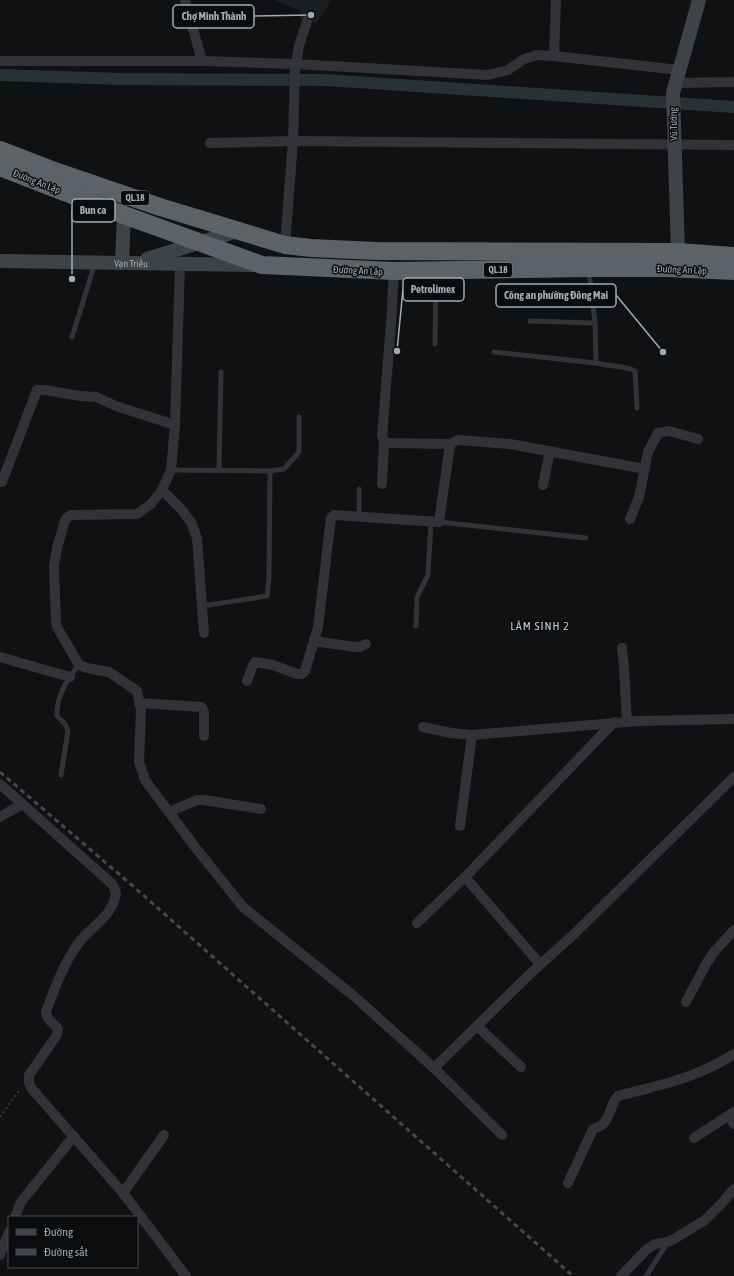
<svg xmlns="http://www.w3.org/2000/svg" width="734" height="1276" font-family="'Asap Condensed',sans-serif">
<style>
.built{fill:#1c1d1f}
.lines{fill:none;stroke-linecap:round;stroke-linejoin:round}
.canal{stroke:#263236;stroke-width:12}
.path{stroke:#373a3e;stroke-width:2;stroke-dasharray:2 3;stroke-linecap:butt}
.lane{stroke:#313337;stroke-width:5}
.street{stroke:#313337;stroke-width:10}
.secondary{stroke:#3f4347;stroke-width:14}
.highway{stroke:#5d6269;stroke-width:18}
.rail{stroke:#44484c;stroke-width:3;stroke-dasharray:5 4;stroke-linecap:butt}
.labels{text-anchor:middle;stroke-width:3;stroke-linejoin:round;paint-order:stroke}
.shield{fill:#0b0c0d;stroke:#737b82;stroke-width:1}
.shield-label{font-size:9px;font-weight:bold;fill:#a0aab4}
.street-label{font-size:10px;fill:#a0aab4;stroke:#0b0c0d}
.quarter-label{font-size:12px;letter-spacing:1px;fill:#c1c8d0;stroke:#0b0c0d}
.leader{fill:none;stroke:#a0aab4;stroke-width:1.5}
.callout-dot{fill:#a0aab4;stroke:#0b0c0d;stroke-width:1.5}
.callout{fill:#0b0c0d;stroke:#a0aab4;stroke-width:1.5}
.callout-label{font-size:11px;text-anchor:middle;font-weight:bold;fill:#a0aab4}
</style>
<rect width="100%" height="100%" fill="#101112"/>
<path class="built" d="M274 0H332L316 23 300 19 301 11Z"/>
<g class="lines">
<path class="canal" d="M0 75 121 79 326 80 734 107"/>
<path class="path" d="M0 1117 20 1089"/>
<g class="lane">
<path d="M589 271 595 323 596 363C608 366 625 366 635 371L637 408"/>
<path d="M530 321 595 323"/>
<path d="M72 337 95 263"/>
<path d="M435 344 436 273"/>
<path d="M494 352 596 363"/>
<path d="M171 470 270 471 284 469 299 452V417"/>
<path d="M219 470 221 372"/>
<path d="M359 517V489"/>
<path d="M439 522 586 538"/>
<path d="M202 606 267 596 269 578 270 471"/>
<path d="M416 626 417 597 428 575 431 522"/>
<path d="M61 775 68 731 65 724 57 716C56 697 67 679 79 665"/>
<path d="M646 1276 668 1242"/>
</g>
<g class="street">
<path d="M185 0 202 61"/>
<path d="M554 56 556 0"/>
<path d="M0 61H202L296 64 488 75 508 70 524 59 537 55 554 56 679 70"/>
<path d="M675 83 734 82"/>
<path d="M210 143 293 141 734 145"/>
<path d="M285 245 293 141 295 69 299 46 307 21"/>
<path d="M180 264 175 425 171 470 162 490 151 504 137 514 70 515 65 520 57 548 54 566 56 621 57 627 79 665 87 668 109 672 137 691 141 709 139 762 145 780 195 847 243 907 355 997 434 1068 502 1135"/>
<path d="M394 271 391 324 382 436 384 441 388 443 450 444"/>
<path d="M2 482 37 390H45L80 396 96 397 116 406 175 425"/>
<path d="M382 484 384 441"/>
<path d="M543 485 550 451"/>
<path d="M162 490 181 509 191 522 197 538 204 633"/>
<path d="M630 519 639 497 648 452 658 433 669 431 698 439"/>
<path d="M314 641 355 647H360L366 644"/>
<path d="M622 648 624 667 627 722"/>
<path d="M0 657 70 677"/>
<path d="M247 681 253 665 255 662 273 665 297 674H302L305 671 318 627 331 518 334 515 439 522 450 444 458 440 510 444 645 469"/>
<path d="M139 703 202 707 204 712V736"/>
<path d="M423 727 451 733 472 735 638 721 734 719"/>
<path d="M0 784 112 884C115 889 117 893 115 898 110 918 88 929 77 945 63 965 54 989 46 1012 46 1020 54 1023 58 1029L57 1035 29 1075V1083L32 1089 123 1193 186 1276"/>
<path d="M169 812 197 800H204L261 809"/>
<path d="M0 817 22 804"/>
<path d="M460 826 472 735"/>
<path d="M465 877 540 964"/>
<path d="M417 923 468 874 614 722"/>
<path d="M686 1002 706 964 714 952 734 930"/>
<path d="M477 1026 521 1067"/>
<path d="M434 1068 533 971 571 937 734 777"/>
<path d="M729 1115 734 1124"/>
<path d="M694 1138 734 1112"/>
<path d="M568 1183 593 1129C595 1128 600 1127 602 1125 611 1118 610 1104 618 1096 660 1085 697 1078 734 1054"/>
<path d="M123 1193 164 1135"/>
<path d="M15 1217 21 1202 74 1136"/>
<path d="M0 1255 9 1232"/>
<path d="M621 1276 647 1249 655 1244 668 1242 674 1239 705 1220 722 1203 734 1189"/>
</g>
<g class="secondary">
<path d="M678 252 673 93 699 0"/>
<path d="M147 259 237 231"/>
<path id="s1" d="M0 261 254 265"/>
<path d="M122 263 124 215"/>
</g>
<g class="highway">
<path d="M0 150 49 169 160 207 285 245 311 248 376 251 678 252 734 256"/>
<path d="M0 167 124 215 262 265 394 271 589 268H666L734 271"/>
</g>
<path class="rail" d="M0 772 134 887 573 1276"/>
</g>
<g class="labels">
<g class="shield">
<rect x="121" y="191" width="28" height="14" rx="3"/>
<rect x="484" y="263" width="28" height="14" rx="3"/>
</g>
<g class="shield-label">
<text x="135" y="201">QL.18</text>
<text x="498" y="273">QL.18</text>
</g>
<g class="street-label">
<text transform="translate(673 124) rotate(-91)" y="4">Vũ Tướng</text>
<text transform="translate(37 181) rotate(21)" y="4">Đường An Lập</text>
<text dy="4" stroke="none"><textPath href="#s1" startOffset="131">Vạn Triều</textPath></text>
<text transform="translate(682 269) rotate(2)" y="4">Đường An Lập</text>
<text transform="translate(358 270) rotate(3)" y="4">Đường An Lập</text>
</g>
<g class="quarter-label">
<text x="540" y="630">LÂM SINH 2</text>
</g>
</g>
<path class="leader" d="M311 15L254 16M72 279L72 210M397 351L403 289M663 352L616 295"/>
<g class="callout-dot">
<circle cx="311" cy="15" r="4"/>
<circle cx="72" cy="279" r="4"/>
<circle cx="397" cy="351" r="4"/>
<circle cx="663" cy="352" r="4"/>
</g>
<g class="callout">
<rect x="173" y="5" width="81" height="23" rx="4"/>
<rect x="72" y="199" width="43" height="23" rx="4"/>
<rect x="403" y="278" width="61" height="23" rx="4"/>
<rect x="496" y="284" width="120" height="23" rx="4"/>
</g>
<g class="callout-label">
<text x="214" y="20">Chợ Minh Thành</text>
<text x="93" y="214">Bun ca</text>
<text x="433" y="293">Petrolimex</text>
<text x="556" y="299">Công an phường Đông Mai</text>
</g>
<rect x="8" y="1216" width="130" height="52" fill="#0b0c0d" stroke="#474b50"/>
<rect x="16" y="1229" width="20" height="6" fill="#3f4347" stroke="#474b50"/>
<text x="44" y="1236" font-size="12" fill="#a0aab4">Đường</text>
<rect x="16" y="1249" width="20" height="6" fill="#44484c" stroke="#474b50"/>
<text x="44" y="1256" font-size="12" fill="#a0aab4">Đường sắt</text>
</svg>
